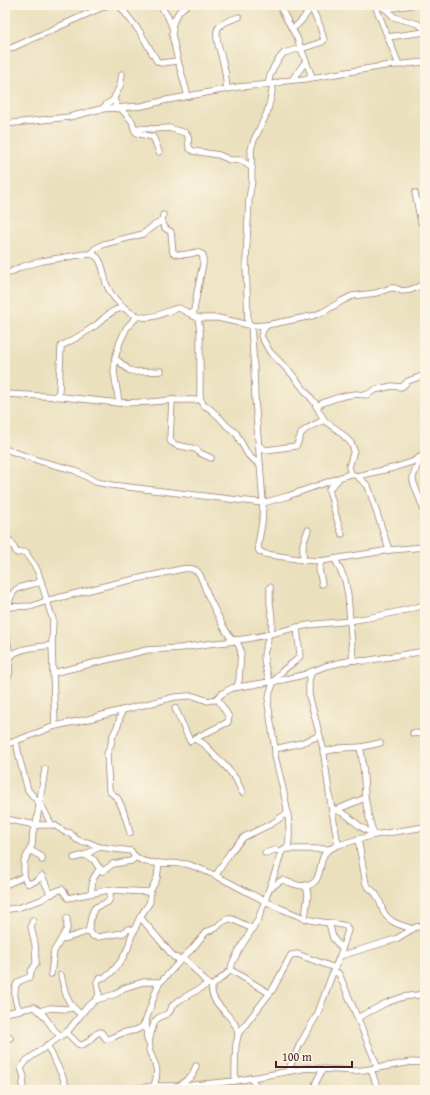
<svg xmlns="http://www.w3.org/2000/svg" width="430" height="1095" font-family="'Gentium Book Plus',serif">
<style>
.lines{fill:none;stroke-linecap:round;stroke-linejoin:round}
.minor-casing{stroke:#9a8074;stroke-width:7}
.minor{stroke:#fff;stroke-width:5.5}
</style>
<rect width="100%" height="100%" fill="#fcf5e5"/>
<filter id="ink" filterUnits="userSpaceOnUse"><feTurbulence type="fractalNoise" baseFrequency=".025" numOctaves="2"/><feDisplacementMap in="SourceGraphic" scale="8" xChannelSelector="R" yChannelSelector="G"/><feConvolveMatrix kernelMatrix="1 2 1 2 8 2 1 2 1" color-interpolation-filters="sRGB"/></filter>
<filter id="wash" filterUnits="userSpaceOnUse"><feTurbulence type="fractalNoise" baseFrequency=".012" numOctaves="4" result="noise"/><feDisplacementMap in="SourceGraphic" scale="16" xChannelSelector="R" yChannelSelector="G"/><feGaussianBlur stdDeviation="0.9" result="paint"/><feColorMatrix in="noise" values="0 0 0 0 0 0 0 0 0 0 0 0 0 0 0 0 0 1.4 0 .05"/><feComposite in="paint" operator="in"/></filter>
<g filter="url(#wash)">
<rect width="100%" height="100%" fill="#eae0bd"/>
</g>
<g filter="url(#ink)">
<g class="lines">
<defs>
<g id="minor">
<path d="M119 5 140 32 157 61 161 63 178 61"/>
<path d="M160 5 168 17 173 29 172 34 178 61 188 96"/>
<path d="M279 5 297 38 312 77"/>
<path d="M375 5 399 65"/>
<path d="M376 5 386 9 394 17 418 24 425 29"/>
<path d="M386 9 411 5"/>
<path d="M172 26C175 17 179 9 187 5"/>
<path d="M292 29C301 23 306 16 311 6"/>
<path d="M388 37 425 32"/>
<path d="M301 49 322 42 324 40 320 26 310 5"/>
<path d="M5 51 107 5"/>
<path d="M292 80 306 61"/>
<path d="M268 84C270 72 275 62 284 53L301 48"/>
<path d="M227 89C226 82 226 74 224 67 223 58 212 33 219 27 223 22 233 19 239 17"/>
<path d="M102 109 107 104 114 100"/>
<path d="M117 109 114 98 120 86 122 74"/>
<path d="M121 109 132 121 135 131 137 133 153 137 155 141 159 152"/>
<path d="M5 124 69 117 101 109 142 106 167 100 238 87 273 84 284 81 305 79 384 66 425 62"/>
<path d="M134 128 153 129 169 128 186 133 188 136 189 148 193 151 219 155 230 160H241L252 168"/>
<path d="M415 193 421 222 425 228"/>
<path d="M162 221 165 228 171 232 173 253C181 256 189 254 197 252L203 255V264L197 293 193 316"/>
<path d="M90 254 95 249 104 244 143 234 153 226 162 221 163 215"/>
<path d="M5 275 21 267 42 261 85 254C89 254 94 254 97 257 103 263 104 275 106 283 110 296 128 316 143 317 156 319 167 310 179 308L198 318H218L254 326 267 325 312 316 323 312 342 301 352 296 376 293 391 288H395L402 291 410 290 425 284"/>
<path d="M248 324 246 261 249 199 252 181 251 149 254 140 267 113 271 97 273 84"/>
<path d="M251 325 254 368 255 399 263 503 262 523 258 545 259 551 265 554 304 560 321 561 390 550 425 547"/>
<path d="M267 325 263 330 261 336 270 352 291 373 306 392 315 403 320 413 325 421 339 431 351 443 354 450 349 467 351 474"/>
<path d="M115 358 129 370 136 372 161 371"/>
<path d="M5 394 63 397 119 403 150 402 172 400H197L200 397V331L198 318"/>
<path d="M425 395 424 398 425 404"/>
<path d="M54 397 58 394 59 391 61 346C73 340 85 333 96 325 105 318 112 308 125 308"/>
<path d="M200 397 203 405 209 408 219 417 227 426 236 433 248 455 260 465"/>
<path d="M172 400 170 438 171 442 176 445 196 449 200 453 211 458"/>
<path d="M119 403 114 372 115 358 120 342 127 327 138 316"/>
<path d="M316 406C329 400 342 395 356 394 360 394 363 395 366 395L375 390 392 386 401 387 404 385 408 381 425 375"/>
<path d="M259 446 266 450 296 446C299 442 299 438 301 434 304 428 318 423 324 420"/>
<path d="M5 449 40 461 74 470 96 482 111 485 263 503 288 496 347 475 351 474 357 476 393 468 412 462 425 454"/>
<path d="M420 458 413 477V481L425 513"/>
<path d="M357 476 368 486 369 489 389 550"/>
<path d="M338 480 329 489C330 495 332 499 333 505 336 515 338 525 342 534"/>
<path d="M5 536 11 542 17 553 26 552 29 558 35 566 38 572 51 614 53 619 52 645 55 726"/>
<path d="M335 559 345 580 348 595 353 660"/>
<path d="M303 560V544L308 530"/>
<path d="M321 561 319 569 322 584"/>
<path d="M270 587C270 592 270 598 270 604 272 614 273 623 271 633"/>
<path d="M5 607 33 606 46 601 113 584 182 569C190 568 196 568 200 575L209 598 223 626 230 637 238 644 241 651 239 680 237 687"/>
<path d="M9 607C10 585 23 587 41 582"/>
<path d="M268 634C269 645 264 647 264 656 264 665 267 674 270 682"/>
<path d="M5 636 7 639 9 651 10 653H13"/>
<path d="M234 640C260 639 284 629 309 625 323 623 336 623 349 621 375 617 400 612 425 605"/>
<path d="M312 671 309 680V695L323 748 330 799 338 845"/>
<path d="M53 673 147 650 181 648 207 644 236 641"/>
<path d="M5 677 9 675C10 670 9 664 10 659 13 647 42 647 52 645"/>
<path d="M274 681 270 692 268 704 275 749V756C281 782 293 821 288 847L284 849"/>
<path d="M275 681C279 670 293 665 300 656L297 627"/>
<path d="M175 708 190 741 228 722 229 717 217 698"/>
<path d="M122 710 118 725 113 735 111 744 107 754 109 790C111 794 115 795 118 799 124 810 127 822 130 833"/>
<path d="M413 733 425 734"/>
<path d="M195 739 204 744 227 768 236 779 242 792"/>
<path d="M16 741 20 761 28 790 43 808 51 824"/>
<path d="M5 745 55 726 88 719 115 712 175 697 188 696H194L208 701 211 700H215L223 693 232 688 282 680 303 675 326 666 348 661 353 660 365 661 425 651"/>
<path d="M360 747C364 764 364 780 365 797 367 810 370 823 374 835"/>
<path d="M275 749 301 743 319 736"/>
<path d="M323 752 340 748 362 747 380 743"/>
<path d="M332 808C338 811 344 813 349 817 357 824 363 830 373 833"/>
<path d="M336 810 365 798"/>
<path d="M5 819 36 825H54L65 832 70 833 76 839 82 842H87L99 847 131 851C141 870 173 860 190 865 217 874 240 889 265 901 277 907 291 913 304 918 317 923 332 922 346 926L348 930 340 956 333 972 318 1013 300 1044 288 1071"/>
<path d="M358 839 366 884C369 889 375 891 377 896 380 900 381 906 383 911 389 923 401 925 413 929"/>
<path d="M30 850 42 857V860"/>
<path d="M265 853 275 850 282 851"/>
<path d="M85 855 94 860 101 871H103L113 864 131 861 136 857"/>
<path d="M74 858 85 855 99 847"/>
<path d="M216 875 231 851 244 837 273 823 287 813"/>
<path d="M24 876 27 883C31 884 39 880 42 876L49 891 52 894"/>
<path d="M5 885 23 877 24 876V862L32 845 33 831 36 825 45 769"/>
<path d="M270 888 282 880C289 882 297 886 304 886 323 886 318 863 325 853 326 852 329 850 330 849"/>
<path d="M91 893 93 879 100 868"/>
<path d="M5 911 9 909 17 908 41 900C44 897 58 890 62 889L68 898 108 890 150 892"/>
<path d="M140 917 174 957C178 959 183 959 187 961L208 984 212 986"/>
<path d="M305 918 308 895 306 885"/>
<path d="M329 923 333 938 342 949"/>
<path d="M88 932C90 926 91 910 96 907 100 905 104 904 108 902L110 898V890"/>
<path d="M61 940 86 932H89L93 936 98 937 123 933 128 929 135 930"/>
<path d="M340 956 396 939 416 927 425 926"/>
<path d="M180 960 191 950 206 932 216 928 221 923 228 919H232L253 929"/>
<path d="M231 970 269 993"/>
<path d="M333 972 338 973 340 976 358 1019"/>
<path d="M51 974 54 951 67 929V918"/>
<path d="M61 975C65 992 66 1004 81 1014"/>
<path d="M212 986 231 970 232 964 239 950 258 920 277 867 281 853 284 849H330L338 845 374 835 425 827"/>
<path d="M212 986C208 1003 234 1015 238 1031 239 1035 237 1040 236 1044 235 1056 235 1069 235 1081"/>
<path d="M96 1000 99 995 97 982 98 980 99 979 107 976 111 973 121 961 128 948 131 937 140 917 150 902V892L157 878 159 863"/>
<path d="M19 1009C16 1005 16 1002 15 997 14 983 17 981 30 977L31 971 36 964V961L35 944 31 927 33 920"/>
<path d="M40 1011 50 1008 66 1009 72 1008"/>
<path d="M5 1013 34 1007C46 1013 50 1029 61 1036"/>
<path d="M146 1021 147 1039 150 1046 149 1050C155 1066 160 1067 154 1086"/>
<path d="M5 1032 10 1038"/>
<path d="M66 1032 78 1044 81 1045C90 1044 92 1033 101 1032L106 1039H109L122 1033 136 1030 142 1027 146 1020 158 985 181 960"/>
<path d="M238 1034 273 989 291 955 297 954 335 968"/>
<path d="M149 1042C150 1037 153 1024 156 1020 162 1013 170 1017 172 1006L178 1001 208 984"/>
<path d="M47 1045 62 1075 66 1086 68 1090"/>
<path d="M378 1068 358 1019 361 1016 386 1003 403 997 425 994"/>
<path d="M371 1069 378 1090"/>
<path d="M250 1078 260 1090"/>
<path d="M179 1086 192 1076 196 1066"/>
<path d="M22 1090 24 1077 21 1068 27 1060 68 1031 87 1007 96 1000 116 994 124 988 143 982H160"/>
<path d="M124 1090 154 1086H184L235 1081 307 1068 355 1071 371 1069 412 1062 425 1063"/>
<path d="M315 1090 316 1082 323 1069"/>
</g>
</defs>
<use href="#minor" class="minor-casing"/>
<use href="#minor" class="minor"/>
</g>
</g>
<rect width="430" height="1095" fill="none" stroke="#fcf5e5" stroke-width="20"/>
<path d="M276 1061v6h76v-6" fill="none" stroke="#4a1f2b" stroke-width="2"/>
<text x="282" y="1061" font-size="12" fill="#4a1f2b" stroke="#fcf5e5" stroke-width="3" paint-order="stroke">100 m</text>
</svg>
